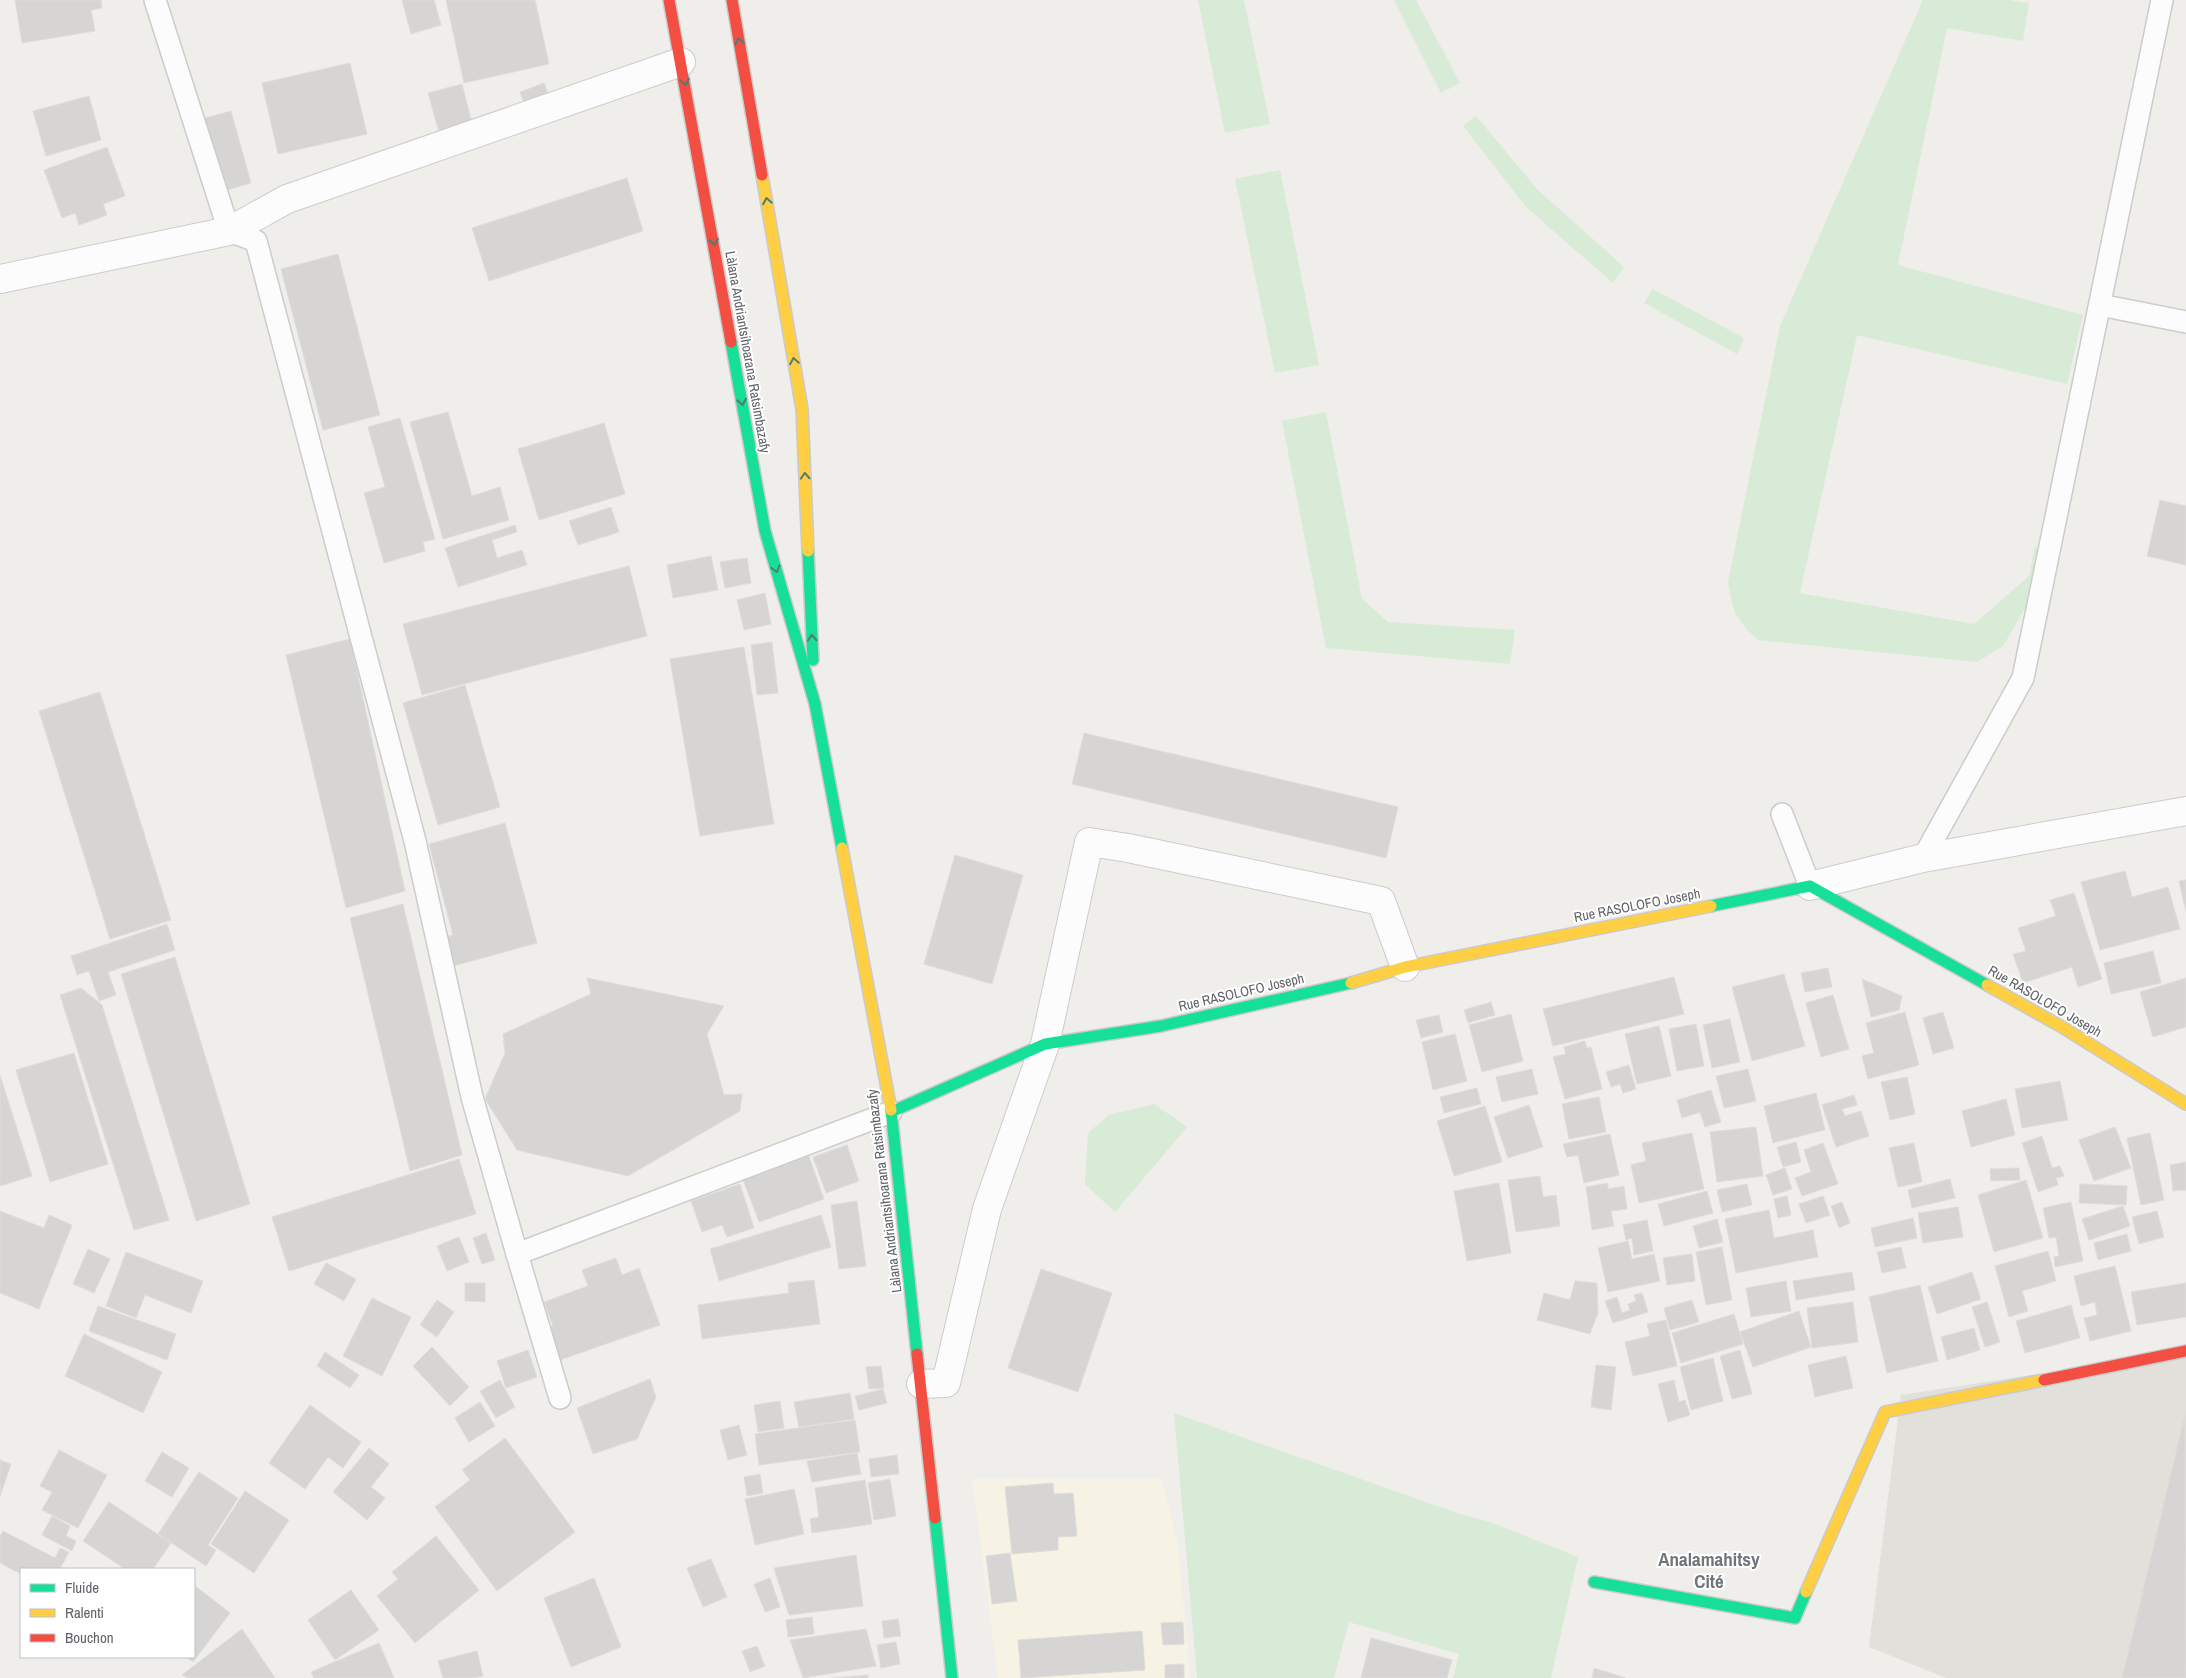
<svg xmlns="http://www.w3.org/2000/svg" width="2186" height="1678" font-family="'Archivo Narrow',sans-serif">
<style>
.commercial{fill:#f7f3e4}
.education{fill:#e2e0da}
.green{fill:#d8ebd6}
.building{fill:#d6d5d3;stroke:#deddd9}
.lines{fill:none;stroke-linecap:round;stroke-linejoin:round}
.lane-casing{stroke:#cbcccc;stroke-width:24}
.street-casing{stroke:#cbcccc;stroke-width:30}
.fast-casing{stroke:#cacacb;stroke-width:14}
.slow-casing{stroke:#cacacb;stroke-width:14}
.jam-casing{stroke:#cacacb;stroke-width:14}
.lane{stroke:#fdfcfc;stroke-width:21}
.street{stroke:#fdfcfc;stroke-width:28}
.fast{stroke:#16e098;stroke-width:11}
.slow{stroke:#ffcf43;stroke-width:11}
.jam{stroke:#f24e42;stroke-width:11}
.oneway{stroke:#507c72}
.labels{text-anchor:middle;stroke-width:4;stroke-linejoin:round;paint-order:stroke}
.street-label{font-size:14px;fill:#5f6368;stroke:#fff}
.district-label{font-size:19px;font-weight:bold;fill:#70757a;stroke:#fff}
</style>
<rect width="100%" height="100%" fill="#efeeea"/>
<path class="commercial" d="M972 1479H1162L1178 1545 1190 1678H998Z"/>
<path class="education" d="M2186 1351V1678H1946L1869 1647 1901 1395Z"/>
<g class="green">
<path d="M1198 0H1244L1270 124 1225 133Z"/>
<path d="M1394 0H1416L1460 83 1441 93Z"/>
<path d="M1923 0H2009L2029 3 2023 41 1947 28 1898 265 2083 315 2067 384 1857 335 1800 593 1974 624 2029 576 2035 546 2041 556 2033 595 2003 646 1977 662 1758 640C1735 618 1733 613 1728 582L1780 326Z"/>
<path d="M1476 116 1538 190 1624 267 1613 283 1527 208 1463 126Z"/>
<path d="M1280 170 1319 365 1275 373 1235 179Z"/>
<path d="M1653 289 1744 338 1737 354 1644 303Z"/>
<path d="M1326 412 1362 599 1388 622 1515 630 1510 664 1326 648 1282 421Z"/>
<path d="M1154 1104 1187 1127 1115 1212 1085 1184 1088 1133 1109 1115Z"/>
<path d="M1174 1413 1457 1513 1490 1522 1578 1557 1551 1678H1453L1459 1654 1349 1622 1334 1678H1197Z"/>
</g>
<g class="building">
<path d="M15 0H101L102 8 91 10 95 31 22 43Z"/>
<path d="M402 0H434L441 25 411 34Z"/>
<path d="M446 0H535L549 64 464 83Z"/>
<path d="M350 63 367 134 278 154 262 83Z"/>
<path d="M544 83 551 101 527 110 520 92Z"/>
<path d="M462 84 472 123 439 132 428 93Z"/>
<path d="M89 96 101 140 46 156 33 111Z"/>
<path d="M231 111 251 183 220 192 201 119Z"/>
<path d="M107 147 125 196 103 204 107 215 79 225 75 213 62 218 44 170Z"/>
<path d="M627 178 643 231 489 281 472 228Z"/>
<path d="M338 254 380 415 323 430 281 269Z"/>
<path d="M448 412 472 496 500 487 509 520 443 539 410 422Z"/>
<path d="M400 418 435 539 423 542 425 551 384 563 364 493 385 487 368 427Z"/>
<path d="M604 423 625 494 539 520 518 449Z"/>
<path d="M2160 500 2186 506V565L2147 556Z"/>
<path d="M611 507 619 532 578 545 569 521Z"/>
<path d="M515 525 517 532 492 540 497 558 522 550 527 565 458 587 445 548Z"/>
<path d="M711 556 718 590 673 598 667 565Z"/>
<path d="M747 558 751 583 725 588 720 562Z"/>
<path d="M629 566 647 636 422 695 403 624Z"/>
<path d="M765 593 771 624 744 630 737 600Z"/>
<path d="M350 639 405 891 346 908 286 655Z"/>
<path d="M772 642 778 693 757 695 751 645Z"/>
<path d="M744 647 774 824 700 836 670 659Z"/>
<path d="M465 685 500 807 438 825 403 703Z"/>
<path d="M100 692 171 920 110 939 39 711Z"/>
<path d="M1084 733 1398 807 1386 858 1072 784Z"/>
<path d="M505 823 537 943 446 968 438 939 453 935 429 844Z"/>
<path d="M955 855 1023 875 992 984 924 964Z"/>
<path d="M2125 871 2132 897 2168 887 2180 929 2100 950 2081 882Z"/>
<path d="M2186 880V912L2179 881Z"/>
<path d="M2074 893 2102 979 2078 987 2072 967 2023 983 2013 954 2026 951 2018 928 2056 916 2050 900Z"/>
<path d="M403 904 462 1155 410 1171 350 918Z"/>
<path d="M167 924 175 950 108 972 116 995 99 1001 89 971 77 975 71 956Z"/>
<path d="M2153 951 2161 983 2111 994 2104 963Z"/>
<path d="M175 957 250 1204 196 1221 121 974Z"/>
<path d="M1828 968 1832 987 1805 992 1801 973Z"/>
<path d="M1784 974 1805 1046 1752 1061 1732 987Z"/>
<path d="M1674 977 1684 1014 1553 1046 1543 1009Z"/>
<path d="M587 978 724 1006 707 1034 724 1095 742 1094 740 1111 628 1176 517 1150 485 1099 505 1053 503 1034 591 994Z"/>
<path d="M2186 978V1027L2153 1037 2140 992Z"/>
<path d="M1862 979 1902 996 1899 1010 1871 1017Z"/>
<path d="M81 988 102 1005 169 1220 134 1230 60 995Z"/>
<path d="M1833 995 1849 1049 1821 1057 1806 1003Z"/>
<path d="M1491 1002 1495 1015 1468 1023 1464 1010Z"/>
<path d="M1905 1012 1919 1065 1868 1079 1862 1056 1874 1053 1866 1023Z"/>
<path d="M1943 1012 1954 1048 1933 1054 1923 1018Z"/>
<path d="M1511 1014 1523 1061 1482 1072 1469 1025Z"/>
<path d="M1439 1015 1443 1032 1421 1038 1416 1020Z"/>
<path d="M1730 1019 1740 1062 1712 1068 1703 1025Z"/>
<path d="M1696 1024 1704 1066 1677 1071 1669 1029Z"/>
<path d="M1659 1026 1671 1076 1637 1084 1625 1034Z"/>
<path d="M1455 1034 1467 1081 1433 1090 1422 1042Z"/>
<path d="M1585 1041 1587 1048 1591 1047 1602 1089 1565 1099 1553 1057 1566 1054 1564 1047Z"/>
<path d="M74 1053 108 1164 50 1182 16 1070Z"/>
<path d="M1629 1065 1636 1089 1623 1093 1620 1084 1611 1087 1606 1072Z"/>
<path d="M1532 1069 1538 1094 1502 1102 1496 1077Z"/>
<path d="M1748 1069 1756 1101 1724 1108 1716 1076Z"/>
<path d="M0 1075 32 1176 0 1186Z"/>
<path d="M1907 1077 1915 1114 1890 1120 1881 1082Z"/>
<path d="M2060 1081 2068 1120 2022 1128 2015 1089Z"/>
<path d="M1477 1088 1481 1104 1444 1113 1440 1097Z"/>
<path d="M1711 1090 1721 1122 1705 1127 1700 1112 1682 1118 1677 1100Z"/>
<path d="M1816 1093 1825 1130 1773 1143 1764 1106Z"/>
<path d="M1854 1095 1857 1105 1842 1109 1845 1116 1861 1111 1869 1136 1836 1147 1822 1105Z"/>
<path d="M1599 1097 1606 1132 1569 1139 1562 1104Z"/>
<path d="M2006 1099 2015 1135 1971 1147 1962 1111Z"/>
<path d="M1529 1105 1543 1147 1508 1158 1494 1117Z"/>
<path d="M1485 1106 1502 1162 1454 1176 1437 1121Z"/>
<path d="M1756 1127 1763 1176 1717 1182 1710 1132Z"/>
<path d="M2115 1127 2131 1168 2094 1181 2079 1140Z"/>
<path d="M1692 1133 1704 1189 1639 1203 1631 1165 1646 1161 1642 1143Z"/>
<path d="M2150 1133 2164 1200 2141 1205 2127 1138Z"/>
<path d="M1610 1134 1619 1175 1584 1183 1578 1155 1567 1157 1563 1144Z"/>
<path d="M2042 1136 2052 1168 2060 1166 2064 1176 2056 1178 2058 1185 2038 1192 2022 1143Z"/>
<path d="M1796 1142 1801 1162 1783 1167 1777 1147Z"/>
<path d="M1823 1143 1838 1184 1802 1196 1795 1178 1811 1172 1804 1150Z"/>
<path d="M1914 1143 1922 1182 1898 1187 1889 1148Z"/>
<path d="M847 1145 859 1181 826 1193 813 1157Z"/>
<path d="M808 1154 824 1199 759 1222 742 1177Z"/>
<path d="M459 1159 476 1214 289 1271 272 1217Z"/>
<path d="M2186 1162V1190L2173 1191 2170 1165Z"/>
<path d="M1785 1168 1792 1189 1773 1195 1766 1175Z"/>
<path d="M2019 1168 2020 1180 1991 1181 1990 1169Z"/>
<path d="M1540 1176 1543 1197 1556 1195 1560 1226 1516 1232 1508 1180Z"/>
<path d="M1950 1179 1955 1198 1912 1208 1908 1190Z"/>
<path d="M2026 1180 2043 1238 1994 1252 1978 1195Z"/>
<path d="M1499 1183 1511 1253 1467 1261 1454 1191Z"/>
<path d="M1608 1183V1189L1624 1186 1627 1209 1611 1211 1614 1226 1592 1230 1586 1187Z"/>
<path d="M740 1184 754 1228 727 1237 722 1225 702 1232 691 1201Z"/>
<path d="M1747 1184 1752 1205 1722 1212 1717 1190Z"/>
<path d="M2080 1184 2127 1186 2126 1205 2079 1203Z"/>
<path d="M1707 1191 1713 1213 1664 1226 1658 1204Z"/>
<path d="M1787 1196 1791 1215 1778 1218 1774 1199Z"/>
<path d="M1823 1196 1830 1215 1806 1223 1799 1204Z"/>
<path d="M857 1201 866 1266 839 1269 831 1205Z"/>
<path d="M1842 1202 1850 1223 1839 1228 1831 1206Z"/>
<path d="M2071 1202 2083 1261 2055 1267 2054 1257 2059 1256 2056 1237 2049 1238 2043 1208Z"/>
<path d="M2123 1206 2130 1226 2089 1240 2082 1219Z"/>
<path d="M1958 1207 1963 1237 1923 1243 1918 1213Z"/>
<path d="M1769 1210 1774 1238 1813 1230 1818 1257 1736 1273 1725 1219Z"/>
<path d="M0 1211 44 1228 49 1215 72 1225 39 1309 0 1293Z"/>
<path d="M2157 1211 2164 1237 2139 1244 2132 1217Z"/>
<path d="M821 1215 831 1247 719 1281 710 1249Z"/>
<path d="M1913 1218 1917 1238 1875 1247 1871 1228Z"/>
<path d="M1717 1219 1723 1242 1699 1248 1693 1226Z"/>
<path d="M1647 1220 1653 1251 1634 1255 1632 1238 1626 1240 1623 1225Z"/>
<path d="M486 1233 495 1260 482 1264 473 1238Z"/>
<path d="M2127 1234 2131 1251 2098 1260 2094 1243Z"/>
<path d="M459 1237 469 1262 447 1271 437 1246Z"/>
<path d="M1628 1241 1632 1259 1654 1254 1660 1281 1608 1292 1598 1248Z"/>
<path d="M1722 1247 1732 1300 1706 1305 1696 1252Z"/>
<path d="M1901 1247 1906 1268 1882 1273 1877 1252Z"/>
<path d="M88 1249 110 1259 94 1293 73 1284Z"/>
<path d="M2048 1251 2056 1281 2022 1291 2028 1311 2009 1317 1995 1266Z"/>
<path d="M126 1252 203 1281 191 1313 145 1295 136 1318 106 1306Z"/>
<path d="M1692 1254 1695 1281 1667 1285 1663 1258Z"/>
<path d="M616 1258 622 1275 639 1268 660 1325 557 1361 545 1329 553 1326 544 1302 588 1286 582 1270Z"/>
<path d="M326 1263 356 1279 344 1301 314 1284Z"/>
<path d="M2115 1266 2131 1331 2090 1341 2084 1318 2097 1315 2095 1302 2081 1306 2074 1276Z"/>
<path d="M1041 1269 1112 1293 1078 1392 1008 1368Z"/>
<path d="M1852 1272 1855 1290 1796 1300 1793 1281Z"/>
<path d="M1972 1272 1981 1299 1937 1314 1928 1287Z"/>
<path d="M814 1280 820 1324 702 1339 698 1305 789 1293 788 1283Z"/>
<path d="M1575 1281 1597 1283 1598 1313 1590 1334 1537 1320 1544 1293 1570 1300Z"/>
<path d="M1786 1281 1791 1311 1751 1317 1746 1288Z"/>
<path d="M465 1283H485V1302L465 1301Z"/>
<path d="M2186 1283V1317L2137 1325 2131 1292Z"/>
<path d="M1920 1285 1938 1361 1887 1373 1869 1297Z"/>
<path d="M1642 1293 1648 1312 1613 1323 1605 1301 1617 1297 1622 1313 1630 1310 1628 1304 1636 1301 1634 1295Z"/>
<path d="M372 1298 411 1317 382 1376 343 1356Z"/>
<path d="M437 1300 454 1312 437 1337 420 1325Z"/>
<path d="M1692 1300 1699 1322 1670 1330 1664 1308Z"/>
<path d="M1853 1302 1858 1342 1812 1348 1807 1308Z"/>
<path d="M1987 1302 2000 1342 1985 1347 1972 1307Z"/>
<path d="M2071 1305 2080 1338 2025 1353 2016 1321Z"/>
<path d="M98 1306 176 1334 167 1360 89 1331Z"/>
<path d="M1799 1311 1811 1347 1753 1367 1740 1332Z"/>
<path d="M1734 1314 1743 1344 1681 1363 1672 1333Z"/>
<path d="M1666 1320 1677 1366 1633 1376 1625 1342 1650 1336 1647 1324Z"/>
<path d="M1974 1328 1980 1350 1947 1360 1941 1337Z"/>
<path d="M84 1334 162 1372 143 1413 65 1376Z"/>
<path d="M432 1347 469 1387 450 1406 413 1366Z"/>
<path d="M528 1350 537 1377 506 1388 497 1361Z"/>
<path d="M1740 1350 1752 1394 1732 1399 1720 1356Z"/>
<path d="M325 1352 359 1375 350 1388 317 1366Z"/>
<path d="M1846 1356 1853 1388 1815 1397 1808 1365Z"/>
<path d="M1713 1358 1723 1401 1691 1410 1680 1367Z"/>
<path d="M1596 1365 1616 1367 1611 1410 1591 1407Z"/>
<path d="M881 1366 884 1388 869 1389 866 1367Z"/>
<path d="M650 1379 656 1397 637 1439 593 1454 577 1408Z"/>
<path d="M500 1380 515 1407 496 1418 480 1391Z"/>
<path d="M1674 1380 1679 1402 1685 1400 1690 1415 1668 1422 1658 1384Z"/>
<path d="M883 1389 887 1403 859 1410 855 1396Z"/>
<path d="M850 1393 854 1419 799 1427 794 1402Z"/>
<path d="M780 1401 784 1428 758 1432 754 1405Z"/>
<path d="M480 1402 495 1426 469 1442 455 1418Z"/>
<path d="M310 1405 361 1442 343 1468 328 1457 305 1489 269 1463Z"/>
<path d="M2185 1414 2186 1678H2122Z"/>
<path d="M855 1420 860 1452 759 1465 755 1434Z"/>
<path d="M739 1425 747 1455 728 1460 720 1430Z"/>
<path d="M505 1438 575 1532 497 1591 435 1507 470 1480 462 1470Z"/>
<path d="M369 1448 389 1464 371 1487 385 1498 367 1520 333 1492Z"/>
<path d="M59 1450 107 1475 78 1528 42 1510 52 1492 40 1486Z"/>
<path d="M162 1452 189 1468 172 1497 145 1481Z"/>
<path d="M857 1453 861 1474 812 1482 807 1461Z"/>
<path d="M897 1455 899 1474 871 1477 869 1459Z"/>
<path d="M0 1460 11 1464 0 1496Z"/>
<path d="M199 1472 238 1498 208 1545 216 1550 206 1566 158 1534Z"/>
<path d="M760 1474 763 1493 747 1496 744 1477Z"/>
<path d="M890 1479 896 1516 874 1520 868 1483Z"/>
<path d="M865 1480 872 1524 812 1533 810 1519 819 1517 815 1488Z"/>
<path d="M1053 1483 1054 1494 1073 1493 1077 1536 1058 1537V1550L1012 1554 1005 1487Z"/>
<path d="M794 1489 804 1534 755 1545 745 1499Z"/>
<path d="M245 1491 289 1520 254 1573 211 1544Z"/>
<path d="M109 1502 171 1543 153 1569H125L83 1541Z"/>
<path d="M52 1516 70 1526 66 1536 76 1541 72 1551 42 1535Z"/>
<path d="M3 1531 55 1558 60 1548 69 1552 60 1569H21V1574L0 1563V1536Z"/>
<path d="M436 1536 479 1590 415 1643 377 1596 398 1579 392 1572Z"/>
<path d="M1010 1553 1017 1601 992 1604 986 1556Z"/>
<path d="M856 1555 863 1606 789 1615 774 1568Z"/>
<path d="M711 1559 727 1597 703 1607 687 1568Z"/>
<path d="M594 1578 621 1647 571 1667 544 1598Z"/>
<path d="M770 1578 780 1607 765 1612 754 1584Z"/>
<path d="M194 1585 230 1613 193 1662 186 1657H194Z"/>
<path d="M351 1590 379 1630 335 1660 308 1620Z"/>
<path d="M812 1617 814 1634 788 1637 786 1620Z"/>
<path d="M898 1619 901 1636 884 1638 882 1621Z"/>
<path d="M1183 1622 1184 1644 1163 1645 1161 1623Z"/>
<path d="M242 1629 275 1678H188L182 1675Z"/>
<path d="M866 1629 876 1666 803 1678 790 1640Z"/>
<path d="M1142 1631 1145 1670 1021 1678 1018 1640Z"/>
<path d="M1371 1638 1452 1660 1447 1678H1361Z"/>
<path d="M896 1642 900 1664 881 1668 877 1645Z"/>
<path d="M379 1643 394 1678H314L311 1672Z"/>
<path d="M757 1646 765 1666 750 1672 742 1651Z"/>
<path d="M477 1651 483 1676 474 1678H443L438 1661Z"/>
<path d="M1184 1664V1678H1165V1665Z"/>
<path d="M1594 1668 1626 1678H1592Z"/>
<path d="M868 1675V1678H832Z"/>
</g>
<g class="lines">
<defs>
<g id="lane">
<path d="M155 0 229 231 256 241 415 841 472 1097 517 1254"/>
<path d="M2100 305 2186 322"/>
<path d="M1782 814 1810 886"/>
<path d="M1923 858 2023 678 2162 0"/>
<path d="M560 1398 517 1254 891 1112"/>
</g>
<g id="street">
<path d="M0 279 229 231 287 199 681 62"/>
<path d="M1810 886 1923 858 2186 811"/>
<path d="M921 1384 946 1383 987 1209 1045 1044 1089 842 1128 848 1381 901 1405 967"/>
</g>
<g id="fast">
<path d="M731 342 765 531 815 704 842 848"/>
<path d="M808 551 813 660"/>
<path d="M1711 906 1810 886 1987 985"/>
<path d="M891 1110 917 1354"/>
<path d="M891 1112 1045 1044 1161 1026 1351 983"/>
<path d="M935 1518 952 1678"/>
<path d="M1594 1582 1795 1618 1806 1592"/>
</g>
<g id="slow">
<path d="M762 175 802 409 808 551"/>
<path d="M842 848 891 1110"/>
<path d="M1351 983 1405 967 1711 906"/>
<path d="M1987 985 2062 1027 2186 1104"/>
<path d="M1806 1592 1885 1412 2044 1380"/>
</g>
<g id="jam">
<path d="M669 0 731 342"/>
<path d="M732 0 762 175"/>
<path d="M917 1354 935 1518"/>
<path d="M2044 1380 2186 1351"/>
</g>
</defs>
<use href="#lane" class="lane-casing"/>
<use href="#street" class="street-casing"/>
<use href="#fast" class="fast-casing"/>
<use href="#slow" class="slow-casing"/>
<use href="#jam" class="jam-casing"/>
<use href="#lane" class="lane"/>
<use href="#street" class="street"/>
<use href="#fast" class="fast"/>
<use href="#slow" class="slow"/>
<use href="#jam" class="jam"/>
</g>
<defs><path id="oneway-chevron" d="M-2-3.5L2.5 0L-2 3.5" fill="none" stroke-width="1.6" stroke-linecap="round" stroke-linejoin="round" transform="scale(1.25)"/></defs>
<g class="oneway">
<use href="#oneway-chevron" transform="translate(739 41) rotate(-100)"/>
<use href="#oneway-chevron" transform="translate(685 82) rotate(80)"/>
<use href="#oneway-chevron" transform="translate(767 201) rotate(-100)"/>
<use href="#oneway-chevron" transform="translate(714 242) rotate(80)"/>
<use href="#oneway-chevron" transform="translate(794 361) rotate(-99)"/>
<use href="#oneway-chevron" transform="translate(742 402) rotate(80)"/>
<use href="#oneway-chevron" transform="translate(805 476) rotate(-93)"/>
<use href="#oneway-chevron" transform="translate(776 569) rotate(74)"/>
<use href="#oneway-chevron" transform="translate(812 638) rotate(-93)"/>
</g>
<g class="labels">
<g class="street-label">
<text transform="translate(748 352) rotate(80)" y="5">Làlana Andriantsihoarana Ratsimbazafy</text>
<text transform="translate(1637 905) rotate(-11)" y="5">Rue RASOLOFO Joseph</text>
<text transform="translate(1241 992) rotate(-13)" y="5">Rue RASOLOFO Joseph</text>
<text transform="translate(2045 1001) rotate(30)" y="5">Rue RASOLOFO Joseph</text>
<text transform="translate(884 1191) rotate(-97)" y="5">Làlana Andriantsihoarana Ratsimbazafy</text>
</g>
<g class="district-label">
<text x="1709" y="1566">Analamahitsy<tspan x="1709" dy="22">Cité</tspan></text>
</g>
</g>
<rect x="20" y="1568" width="175" height="90" fill="#ffffff" stroke="#bfc1c3"/>
<rect x="30" y="1584" width="25" height="8" fill="#16e098" stroke="#bfc1c3"/>
<text x="65" y="1593" font-size="15" fill="#5f6368">Fluide</text>
<rect x="30" y="1609" width="25" height="8" fill="#ffcf43" stroke="#bfc1c3"/>
<text x="65" y="1618" font-size="15" fill="#5f6368">Ralenti</text>
<rect x="30" y="1634" width="25" height="8" fill="#f24e42" stroke="#bfc1c3"/>
<text x="65" y="1643" font-size="15" fill="#5f6368">Bouchon</text>
</svg>
